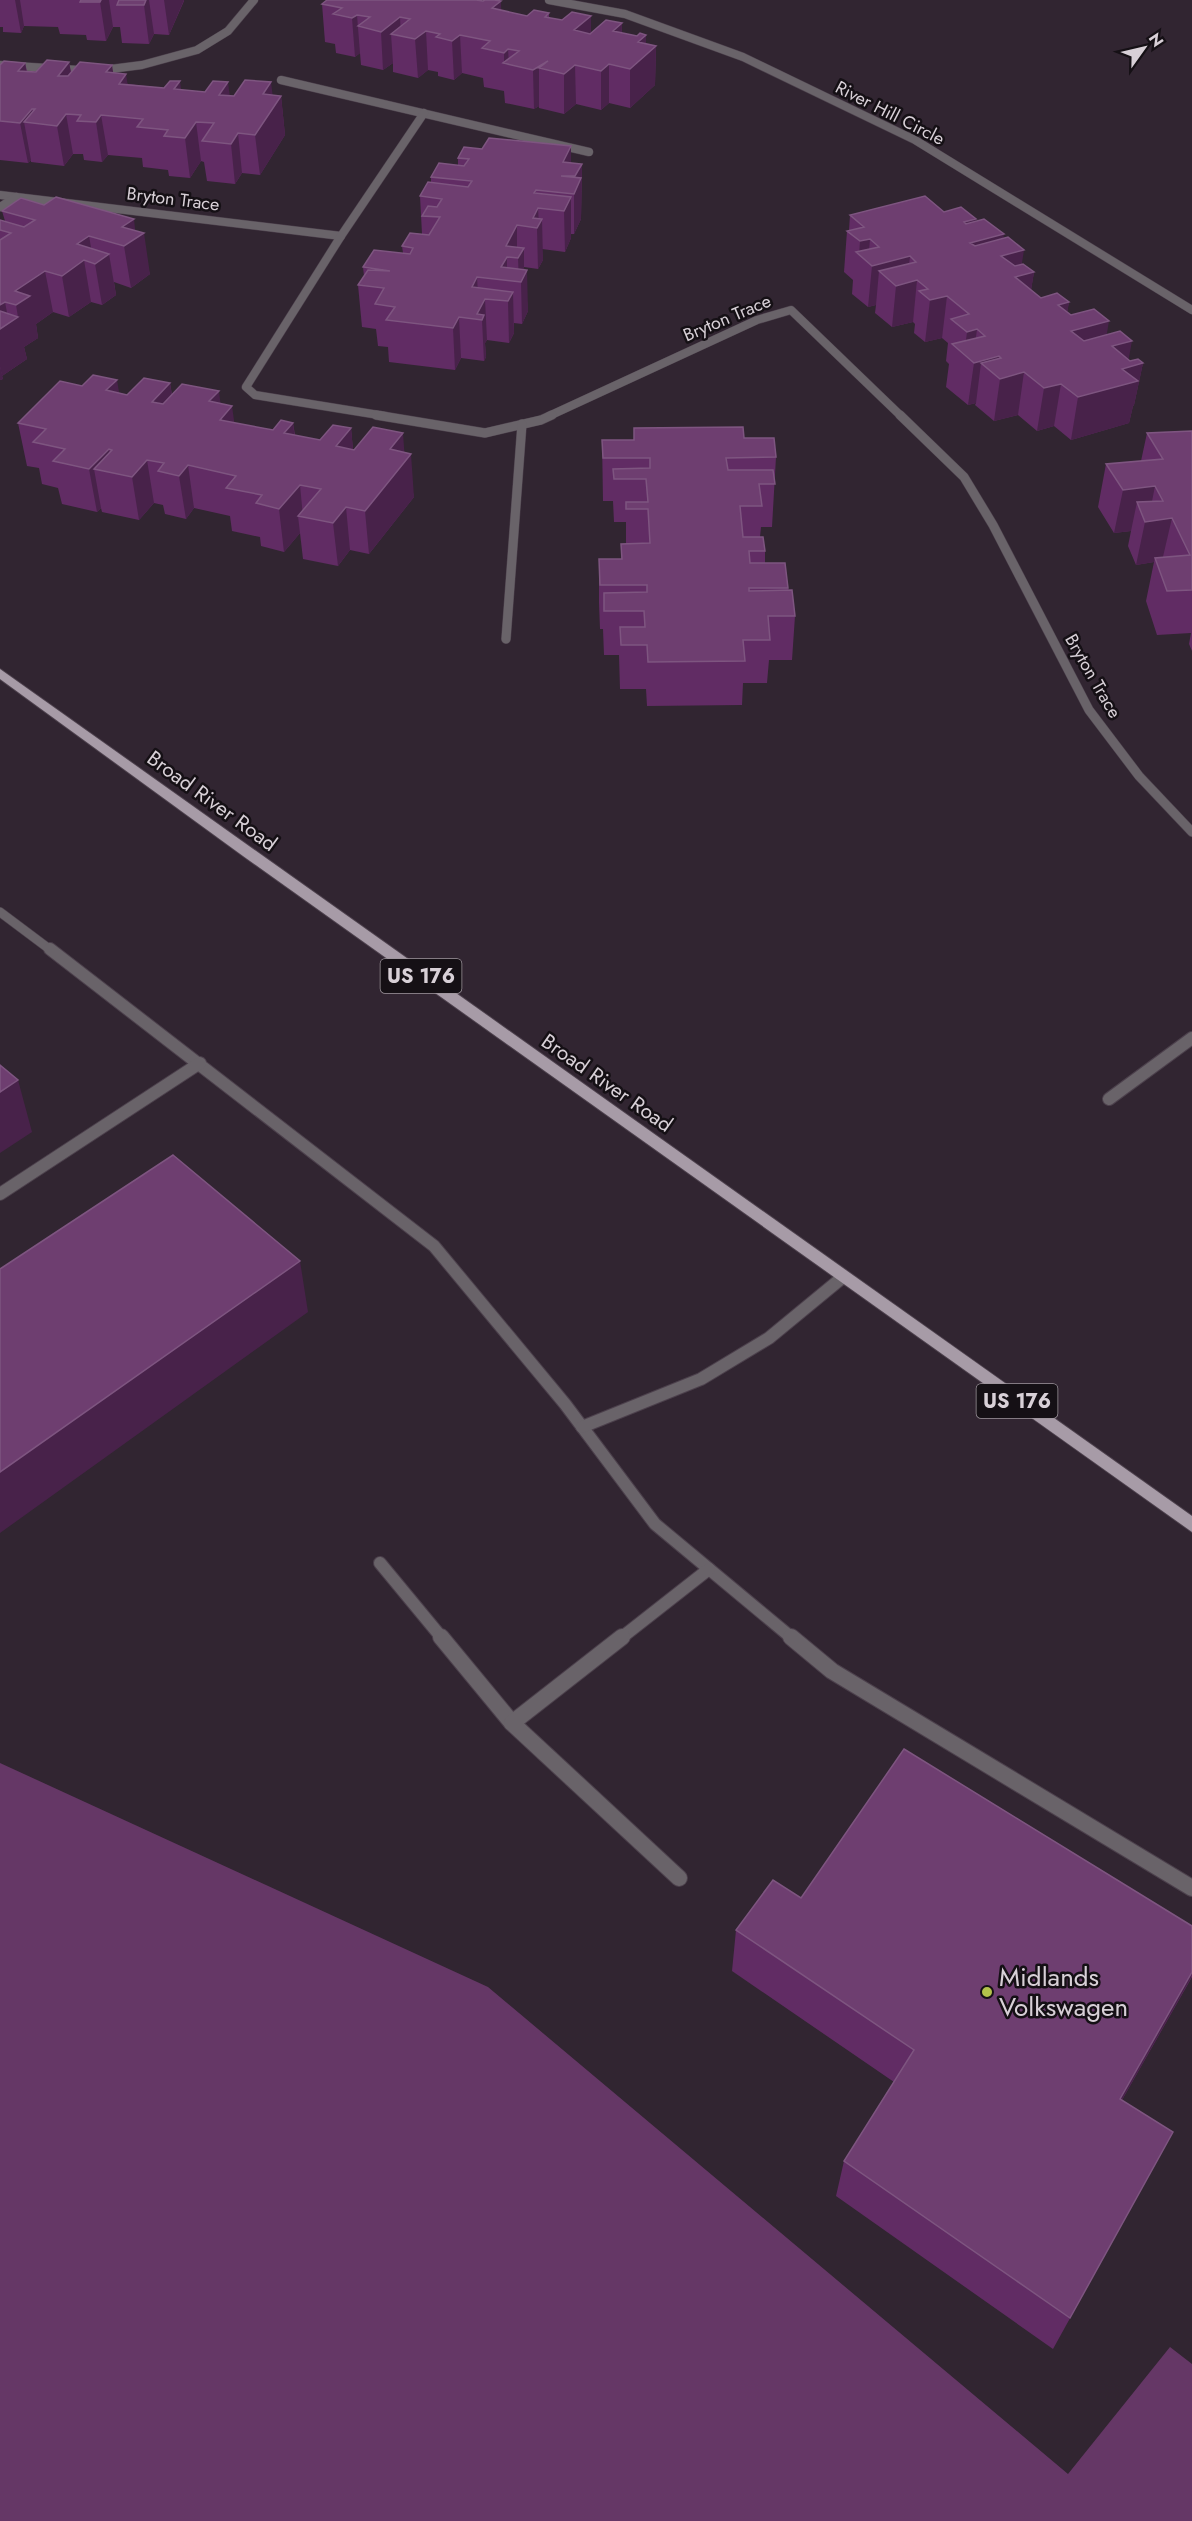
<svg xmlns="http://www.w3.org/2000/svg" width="1192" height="2521" font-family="Jost,sans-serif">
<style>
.green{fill:#653766}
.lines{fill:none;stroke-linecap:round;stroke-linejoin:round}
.lane-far2-casing{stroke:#4c404c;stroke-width:10}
.lane-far1-casing{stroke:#4c404c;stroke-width:14}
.lane-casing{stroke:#4c404c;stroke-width:18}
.street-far1-casing{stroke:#4c404c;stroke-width:9}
.street-casing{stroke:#4c404c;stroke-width:10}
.primary-casing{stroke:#4c404c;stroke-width:2}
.lane-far2{stroke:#696369;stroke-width:9}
.lane-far1{stroke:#696369;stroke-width:12}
.lane{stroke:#696369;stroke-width:16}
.street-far1{stroke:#696369;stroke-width:8}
.street{stroke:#696369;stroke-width:9}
.primary{fill:#a79ba7;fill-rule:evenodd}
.wall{fill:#612c64}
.shaded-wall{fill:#48224a}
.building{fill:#6e3e70;stroke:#7e5580;stroke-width:1.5}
.poi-dot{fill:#b3c24b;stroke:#151015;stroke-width:2}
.labels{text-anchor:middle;stroke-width:5;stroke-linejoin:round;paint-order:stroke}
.far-street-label{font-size:18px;fill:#d8d0d7;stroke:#151015}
.shield{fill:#151015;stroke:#9e969d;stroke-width:1.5}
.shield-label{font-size:20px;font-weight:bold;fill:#d8d0d7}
.street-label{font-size:21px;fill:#d8d0d7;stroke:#151015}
.near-poi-label{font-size:26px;fill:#d8d0d7;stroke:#151015;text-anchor:start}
</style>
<rect width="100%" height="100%" fill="#312531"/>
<path class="green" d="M0 1763 488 1987 1068 2474 1170 2347 1192 2364V2521H0Z"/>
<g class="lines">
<defs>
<path id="lane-far2" d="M0 912 52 951"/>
<g id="lane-far1">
<path d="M50 949 434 1246 565 1404 655 1524 792 1638"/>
<path d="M1109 1099 1192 1038"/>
<path d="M0 1194 200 1063"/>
<path d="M582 1427 701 1379 769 1338 843 1277"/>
<path d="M380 1563 442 1638"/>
<path d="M621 1638 709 1569"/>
</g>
<g id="lane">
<path d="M441 1637 512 1723"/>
<path d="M622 1637 512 1723 679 1878"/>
<path d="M791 1637 832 1671 1192 1888"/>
</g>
<g id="street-far1">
<path d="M549 0 625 14 743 57 915 140 1192 310"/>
<path d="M0 65 95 71 142 65 197 50 228 31 254 0"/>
<path d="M281 80 589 152"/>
<path d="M0 195 341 236"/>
<path d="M0 207 16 197"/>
<path d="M385 416 255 395 246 387 341 236 424 113"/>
<path d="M549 416 757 320 791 310 901 416"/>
</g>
<g id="street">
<path d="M376 415 485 433 541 420 552 415"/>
<path d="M900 415 964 477 993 525 1089 710 1139 776 1192 832"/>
<path d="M506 639 522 424"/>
</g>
<path id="primary" d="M0 669 1192 1516V1532L243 856 0 679Z"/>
</defs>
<use href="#lane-far2" class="lane-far2-casing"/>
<use href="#lane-far1" class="lane-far1-casing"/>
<use href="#lane" class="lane-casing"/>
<use href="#street-far1" class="street-far1-casing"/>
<use href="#street" class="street-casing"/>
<use href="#primary" class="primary-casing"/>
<use href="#lane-far2" class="lane-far2"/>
<use href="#lane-far1" class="lane-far1"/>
<use href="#lane" class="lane"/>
<use href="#street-far1" class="street-far1"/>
<use href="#street" class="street"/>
<use href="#primary" class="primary"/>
</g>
<g class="wall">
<path d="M0 0H184V1L169 35 154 34 149 44 122 43 120 27H113L106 41 87 40 86 35 60 34 58 27 24 26 21 33 3 32V27H0Z"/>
<path d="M501 1V10L527 16 549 13V18L562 20 591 16V33L622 23V33L637 36 646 35V44L656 46 655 85 630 108 609 103 601 110 576 104 564 114 539 108V106L534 109 505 103 504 91 484 87 483 78 462 73 454 80 438 76V72L428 70 418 78 393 72V63L383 70 361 65 360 53 355 57 336 53 335 44 325 42 322 4Z"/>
<path d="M69 62 71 72 113 73 128 84 234 96 273 95 281 96 285 135 260 175 242 173 235 184 207 181 204 162 201 161 190 178 169 176 168 170 143 167 142 158 108 155 102 162 84 160 83 154H73L64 166 31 162V160L28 163 0 160V65L25 63 27 71 36 72Z"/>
<path d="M571 146V163L582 164 581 219 574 234H571V238L565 252 542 249 543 260 538 269 524 267 528 311 522 324 514 323V333L509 343 487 340 485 343 486 357 484 361 461 358 455 370 389 362 388 347 378 346 376 329 362 327 358 285 364 276 363 267 403 253 402 246 422 234 420 196 431 182V177L458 166V158L482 149Z"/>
<path d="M2 211 135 230 150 274 131 288 114 282 116 295 102 305 91 302 69 317 53 312 36 324 38 338 24 347 27 359 2 376 3 379 0 380V220L5 221Z"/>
<path d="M944 212 976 221 1003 239 1022 264 1034 272 1031 290 1041 298 1069 302 1067 312 1071 315 1107 335 1130 361 1143 363 1134 405 1133 406 1129 423 1071 440 1054 426 1037 431 1018 415 994 421 975 405 976 403 968 405 946 387 949 364 946 361 948 343 942 338 925 342 914 333 915 324 913 322 892 327 875 313 876 305 868 307 852 294 853 280 844 272 847 231 849 230 850 215Z"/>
<path d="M170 383 172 395 221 404 234 423 273 430 293 423 295 435 320 440 351 428 353 450 404 453 414 497 369 554 350 550 338 566 303 559 300 533 284 552 261 546 260 537 232 531 230 516 194 508 186 519 165 514 163 505 154 503 139 520 102 512 101 508 97 512 62 504 58 488 42 484 39 468 27 466 18 423 119 393 127 395Z"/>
<path d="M634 428 744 438 776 457 772 527H761L760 537 765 551V563L788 588 795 616 792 660H769L767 683H743L742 705 647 706 646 689H620L619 655H604L603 629H600L599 603V559H621V544H626V522H614L613 501H603L602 440H634Z"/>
<path d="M1192 431V651L1189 644 1191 633 1157 635 1146 601 1154 562 1136 565 1128 546 1131 531 1114 533 1098 507 1106 464 1141 461 1147 433Z"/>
<path d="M801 1898 1192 1926V1977L1122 2100 1173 2132 1053 2349 836 2196 844 2161 894 2082 732 1971 736 1930Z"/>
</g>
<g class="shaded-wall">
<path d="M15 0H20L24 26 21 33Z"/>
<path d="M101 0H109L113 27 106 41 100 2Z"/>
<path d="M146 0H149L154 34 149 44 144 5Z"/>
<path d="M164 0H184L169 35Z"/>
<path d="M501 1 502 40 492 8Z"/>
<path d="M357 15 360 53 355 57 352 18Z"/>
<path d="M591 16V55L575 65 576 104 564 114V74L574 30Z"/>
<path d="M400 17 401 36 391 34 393 63 383 70 381 32Z"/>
<path d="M622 23 621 62 613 31Z"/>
<path d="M426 31 428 70 418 78 415 39Z"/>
<path d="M460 35 462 73 454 80 452 41Z"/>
<path d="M646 35V55L656 46 655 85 630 108V69L638 42Z"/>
<path d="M508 49 509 65 504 64V53Z"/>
<path d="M548 61 539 68V106L534 109 533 70Z"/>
<path d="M69 62 76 101 58 76Z"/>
<path d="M25 63 32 102 18 71Z"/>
<path d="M609 64V103L601 110V71Z"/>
<path d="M112 65 118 104 106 72Z"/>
<path d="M126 74 132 113 119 84Z"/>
<path d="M180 81 185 121 174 89Z"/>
<path d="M228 82 233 121 219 95Z"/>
<path d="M271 82 274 106 281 96 285 135 260 175 255 135 263 94Z"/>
<path d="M32 109 35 123 24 122 31 160 28 163 20 123Z"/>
<path d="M66 114 73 154 64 166 57 126Z"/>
<path d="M101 115 108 155 102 162 96 122Z"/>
<path d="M196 122 201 161 190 178 185 138Z"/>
<path d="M238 133 242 173 235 184 231 144Z"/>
<path d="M571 146V176L563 162Z"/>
<path d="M582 164 581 219 574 234V194L576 190 575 176Z"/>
<path d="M536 190V212L538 208 539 225 542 219 543 260 538 269 537 228 533 227 534 193Z"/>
<path d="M571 197V238L565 252 564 211Z"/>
<path d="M134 219 136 238 144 233 150 274 131 288 124 246 122 227Z"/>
<path d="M976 219 973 242 1004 234 998 275 968 261 964 222Z"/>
<path d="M517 225V258L507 257V280L501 267 506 246Z"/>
<path d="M89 236 94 264 84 260 91 302 69 317 62 276 77 244Z"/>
<path d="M870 239 868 262 859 255 860 241Z"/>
<path d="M524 248V275L527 270 528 311 522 324 521 282H519L518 258Z"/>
<path d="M1024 250 1020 276 1034 272 1027 314 1001 256Z"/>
<path d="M109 254 116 295 102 305 95 264Z"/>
<path d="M910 256 907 283 917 280 913 322 892 327 896 286 879 271 876 305 868 307 872 266Z"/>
<path d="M45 271 53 312 36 324 38 338 24 347 27 359 2 376 0 366V305L5 302 9 323 18 317 16 305 15 291Z"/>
<path d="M477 277 479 311 485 299 487 340 485 343 486 357 484 361 482 320 473 318 472 287Z"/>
<path d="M513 292 514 333 509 343 508 301Z"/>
<path d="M947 296 942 338 925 342 930 300Z"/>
<path d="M1069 302 1062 344 1058 305Z"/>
<path d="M459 317 461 358 455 370 453 328Z"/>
<path d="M1109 321 1102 363 1071 331Z"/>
<path d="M977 329 973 362 964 355 967 332Z"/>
<path d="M1132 341 1127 368 1143 363 1134 405 1133 406 1129 423 1071 440 1078 397 1112 346Z"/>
<path d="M999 356 996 375 981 363 976 403 968 405 974 363Z"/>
<path d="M0 366 3 379 0 380Z"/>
<path d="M1024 372 1018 415 994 421 1000 379Z"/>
<path d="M117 380 124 422 106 390Z"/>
<path d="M170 383 176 425 152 402Z"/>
<path d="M1061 384 1054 426 1037 431 1044 388Z"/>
<path d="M219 391 222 417 232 406 238 449 209 401Z"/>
<path d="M293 423 298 465 284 433Z"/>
<path d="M351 428 355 471 336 446Z"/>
<path d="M403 433 405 461 411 454 414 497 369 554 365 511 390 449Z"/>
<path d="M109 449 113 473 94 469 101 508 97 512 89 469Z"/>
<path d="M147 460 154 503 139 520 132 477Z"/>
<path d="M188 465 194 508 186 519 179 476Z"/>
<path d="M300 485 303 517 298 516 300 533 284 552 279 509Z"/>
<path d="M1155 486 1148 522 1172 518 1162 561 1155 558 1154 562 1136 565 1145 522 1137 502 1131 531 1114 533 1123 490Z"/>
<path d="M346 507 350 550 338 566 333 523Z"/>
<path d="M18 1080 32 1132 0 1153V1092Z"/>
<path d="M300 1261 308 1312 0 1533V1472Z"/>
<path d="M1192 1972 1191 1978 1102 2135 1120 2099Z"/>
</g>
<g class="building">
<path d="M81 0H101L100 2H80Z"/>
<path d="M119 0H146L144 5H117Z"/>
<path d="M327 0H476L483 1 485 0H494L501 1 492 8 527 16 534 10 549 13 545 17 562 20 572 12 591 16 574 30 590 34 606 20 622 23 613 31 637 36 640 33 646 35 638 42 656 46 630 69 609 64 601 71 575 65 564 74 539 68 548 61 533 70 503 63 519 51 508 49 504 53 482 48 490 41 460 35 452 41 436 37 440 34 426 31 415 39 391 34 410 19 400 17 381 32 358 26 370 17 357 15 352 18 333 14 342 8 322 4Z"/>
<path d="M47 60 69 62 58 76H68L80 62 112 65 106 72 126 74 119 84 164 88 170 81H180L174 89 205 92 213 81 228 82 219 95 234 96 245 80 271 82 263 94 281 96 255 135 238 133 231 144 202 141 214 123 196 122 185 138 164 136 168 130 137 127 143 119 101 115 96 122 77 121 81 115 66 114 57 126 24 122 35 109H32L20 123 0 121V65L4 61 25 63 18 71 36 72Z"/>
<path d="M489 138 571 146 563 162 582 164 575 176H561L581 178 574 194 536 190 534 193 571 197 564 211 538 208 533 218 542 219 537 228 517 225 506 246 524 248 518 258 507 257 501 267 527 270 521 282 477 277 472 287 513 292 508 301 485 299 477 314 484 315 482 320 459 317 453 328 386 320 395 307 375 304 384 288 358 285 368 270 390 271 363 267 374 250 410 254 413 248 402 246 410 233 429 235 440 217 422 216 428 206 437 207 442 199 420 196 428 182 468 187 472 181 431 177 439 163 464 166 469 159 458 158 464 147 482 149Z"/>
<path d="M925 196 944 212 961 207 976 219 964 222 966 224 984 219 1004 234 970 243 975 246 1008 237 1024 250 1001 256 1015 266 1023 264 1034 272 1015 277 1041 298 1057 293 1069 302 1058 305 1071 315 1094 309 1109 321 1071 331 1084 341 1120 331 1132 341 1112 346 1130 361 1138 359 1143 363 1122 369 1138 381 1078 397 1061 384 1044 388 1024 372 1000 379 981 363 1001 358 999 356 974 363 952 344 985 336 977 329 967 332 951 319 969 314 947 296 930 300 919 291 928 289 917 280 896 286 879 271 916 262 910 256 872 266 856 252 879 247 870 239 860 241 847 231 864 227 850 215Z"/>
<path d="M56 197 134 219 122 227 144 233 124 246 89 236 77 244 109 254 95 264 84 260 62 276 45 271 15 291 30 296 16 305 5 302 0 305V240L11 233 0 230V220L24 227 35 220 2 211 21 198 44 205Z"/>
<path d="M0 311 18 317 0 329Z"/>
<path d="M93 375 117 380 106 390 127 395 144 378 170 383 152 402 163 404 182 384 219 391 209 401 232 406 220 420 273 430 281 420 293 423 284 433 320 440 333 425 351 428 336 446 354 450 373 427 403 433 390 449 411 454 365 511 346 507 333 523 298 516 321 489 300 485 279 509 256 503 262 495 226 488 236 476 188 465 179 476 158 471 164 463 147 460 132 477 94 469 112 450 109 449 89 469 53 461 65 449 33 442 46 429 18 423 60 381 82 386Z"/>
<path d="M743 427 744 438H774L776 457 726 458 728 470H773L775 484H759L762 506H740L743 537H763L765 551H749L750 563H785L788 588H749V591L792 590 795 616H768L770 640H743L745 661 648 662 647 645H621L620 627H645L644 611H604V593L647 592V585H600L599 559H622L621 544 650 543 648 509H626V502H648L646 479H614L613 469 650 468V458H603L602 440H634V428Z"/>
<path d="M1192 431V590L1167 591 1155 558 1190 555 1172 518 1145 522 1137 502 1163 501 1155 486 1123 490 1106 464 1163 459 1147 433Z"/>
<path d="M0 1065 18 1080 0 1092Z"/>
<path d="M173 1155 300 1261 0 1472V1269Z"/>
<path d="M904 1749 1192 1926V1972L1120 2099 1173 2132 1070 2318 844 2161 914 2050 736 1930 773 1880 801 1898Z"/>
</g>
<circle class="poi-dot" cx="987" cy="1992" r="6"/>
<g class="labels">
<g class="far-street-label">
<text transform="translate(890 113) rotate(27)" y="6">River Hill Circle</text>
<text transform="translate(173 199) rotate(7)" y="6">Bryton Trace</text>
<text transform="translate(727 318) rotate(-23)" y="6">Bryton Trace</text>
<text transform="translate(1093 676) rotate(60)" y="6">Bryton Trace</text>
</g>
<g class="shield">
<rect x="380.5" y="959" width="81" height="34" rx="4.5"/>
<rect x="976.5" y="1384" width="81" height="34" rx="4.5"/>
</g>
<g class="shield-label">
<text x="421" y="983">US 176</text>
<text x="1017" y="1408">US 176</text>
</g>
<g class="street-label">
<text transform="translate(212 801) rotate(36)" y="7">Broad River Road</text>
<text transform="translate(607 1083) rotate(35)" y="7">Broad River Road</text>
</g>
<g class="near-poi-label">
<text x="999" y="1986">Midlands<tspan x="999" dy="30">Volkswagen</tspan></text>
</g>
</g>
<g transform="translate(1144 48) rotate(56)" stroke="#151015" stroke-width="4.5" paint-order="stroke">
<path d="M0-4.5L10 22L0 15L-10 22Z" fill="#d8d0d7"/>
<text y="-9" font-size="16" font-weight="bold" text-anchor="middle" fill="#d8d0d7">N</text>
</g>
</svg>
